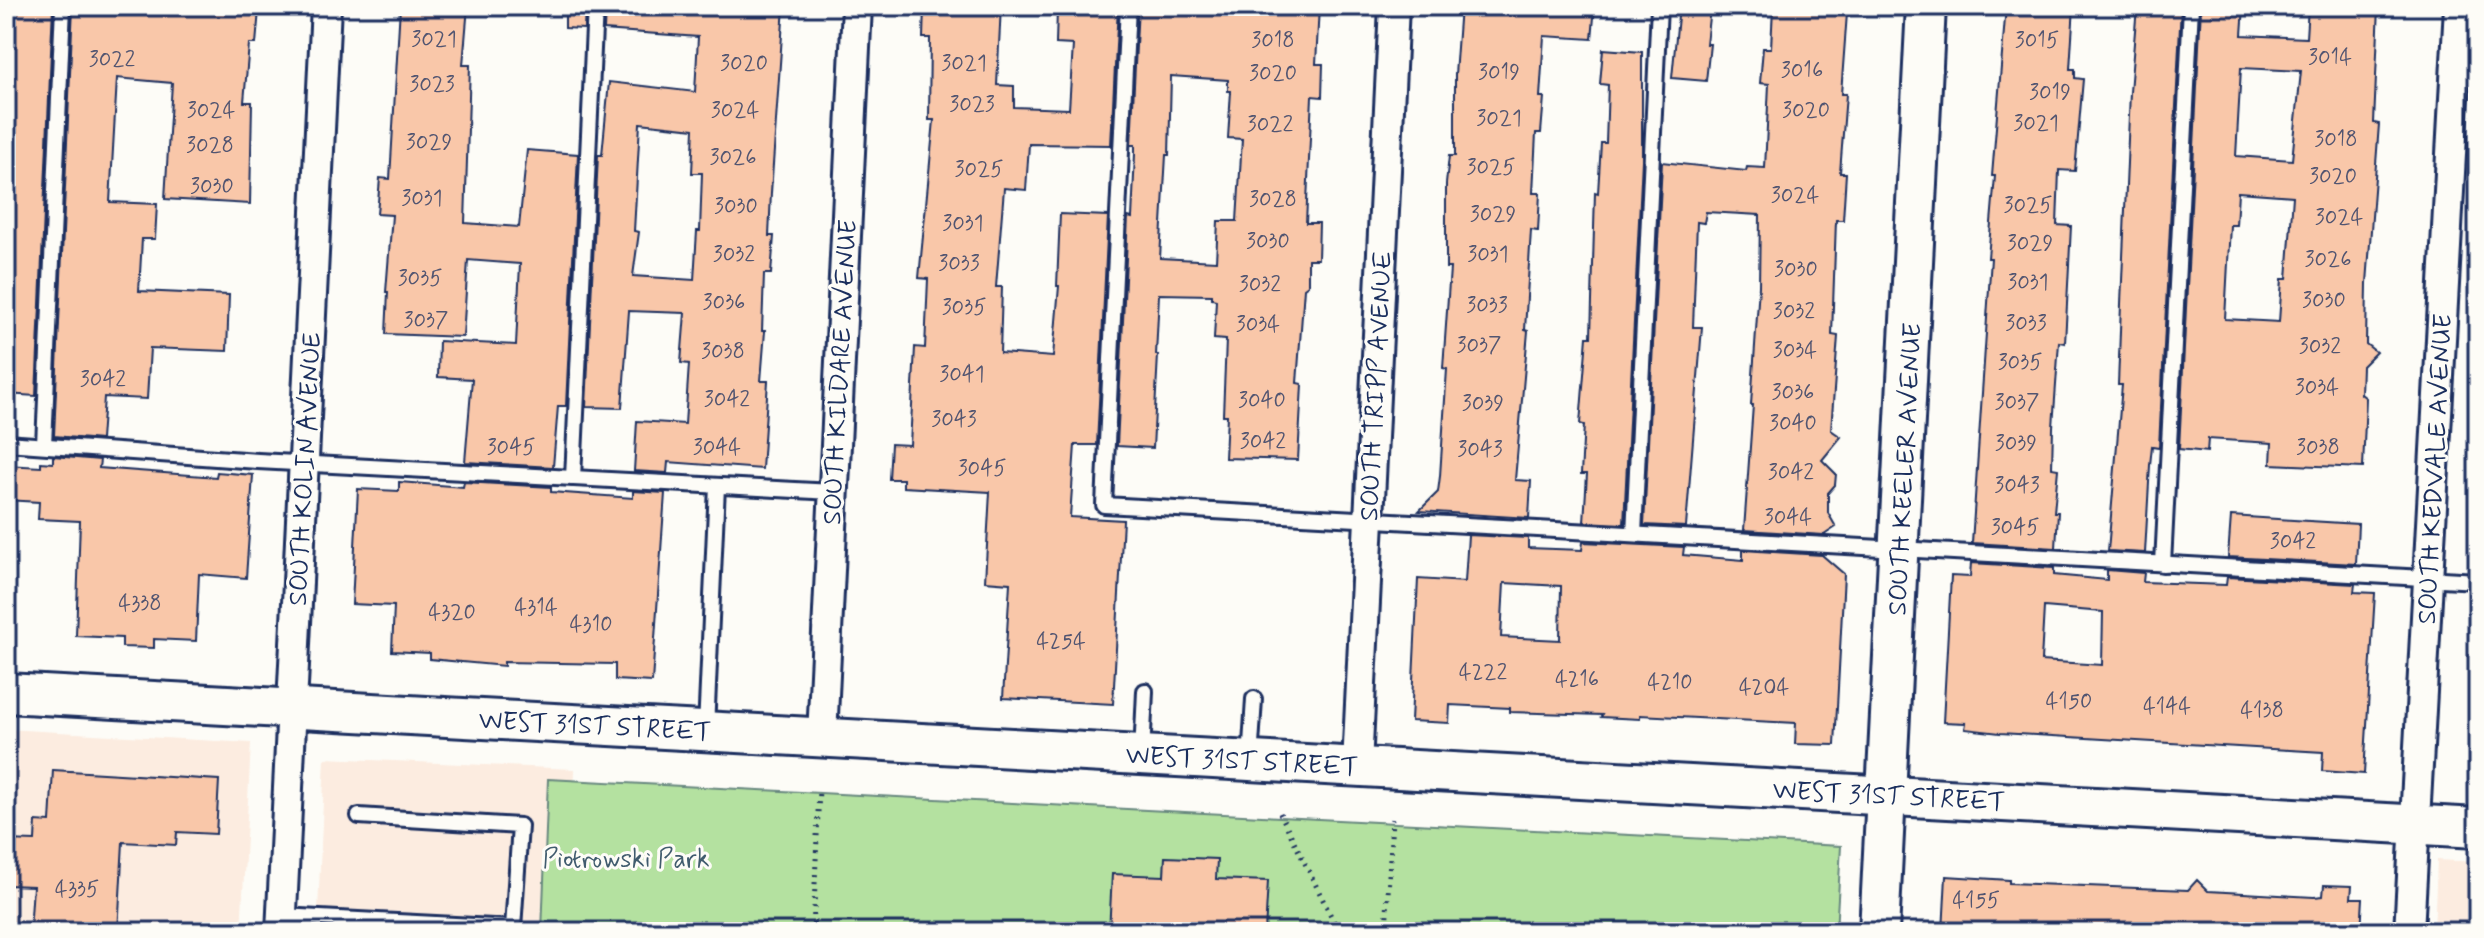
<svg xmlns="http://www.w3.org/2000/svg" width="2484" height="938" font-family="Mynerve,sans-serif">
<style>
.built{fill:#fcece0}
.green{fill:#b4e1a0;stroke:#68887f;stroke-width:2}
.building{fill:#f9c7a9;stroke:#1b2f5e;stroke-width:2;fill-rule:evenodd}
.lines{fill:none;stroke-linecap:round;stroke-linejoin:round}
.lane-casing{stroke:#1b2f5e;stroke-width:20}
.street-casing{stroke:#1b2f5e;stroke-width:34}
.secondary-casing{stroke:#1b2f5e;stroke-width:44}
.path{stroke:#1b2f5e;stroke-width:5;stroke-dasharray:2 6;stroke-linecap:butt}
.lane{stroke:#fdfcf7;stroke-width:14}
.street{stroke:#fdfcf7;stroke-width:28}
.secondary{stroke:#fdfcf7;stroke-width:38}
.labels{text-anchor:middle;stroke-width:6;stroke-linejoin:round;paint-order:stroke}
.number-label{font-size:22px;fill:#525571}
.street-label{font-size:26px;fill:#1b2f5e;stroke:#fdfcf7}
.park-label{font-size:26px;fill:#415c6e;stroke:#fdfcf7}
</style>
<rect width="100%" height="100%" fill="#fdfcf7"/>
<filter id="ink" filterUnits="userSpaceOnUse"><feTurbulence type="fractalNoise" baseFrequency=".0125" numOctaves="2"/><feDisplacementMap in="SourceGraphic" scale="16" xChannelSelector="R" yChannelSelector="G"/><feConvolveMatrix kernelMatrix="1 2 1 2 8 2 1 2 1" color-interpolation-filters="sRGB"/></filter>
<g filter="url(#ink)">
<g class="built">
<path d="M6 729 251 743 241 932H6Z"/>
<path d="M325 758 575 769 568 932H317Z"/>
<path d="M2437 860 2478 862V932H2434Z"/>
</g>
<path class="green" d="M548 779 1841 846 1836 932H542Z"/>
<g class="building">
<path d="M10 6H53L36 396 6 394V167L12 94H6V69Z"/>
<path d="M73 6H211L259 10 256 44H249L244 102H252L250 204 165 199 172 83 117 78 110 202 157 204 155 239H142L139 291 229 295 227 351 150 348 147 399 104 397 101 440 54 436Z"/>
<path d="M400 6H468L463 65H470L465 223 519 227 527 150 578 154 566 406H558L553 467 465 462 472 379 438 377 439 341 516 345 520 264 468 260 463 337 386 334 388 292H386L392 215 377 214 380 178 390 179Z"/>
<path d="M565 6H585L584 29 565 28Z"/>
<path d="M605 6H784L771 193 769 236H774L771 274H764L762 331H765L761 381H768L762 469 668 462 667 473 634 471 637 421 685 424 689 364 681 363 685 313 629 311 622 408 586 407 598 155H602L609 82 695 92 698 37 604 30ZM640 123 694 129 692 173H702L700 231H697L694 280 633 276 639 232 634 231Z"/>
<path d="M924 6H1001L997 85 1014 86V107L1069 109 1073 45 1056 44 1057 9H1069V6H1118L1111 145 1029 144 1026 190 1004 188 996 287H1002L1000 353 1053 357 1059 286H1057L1060 214 1108 216 1097 445H1075L1070 517 1123 520 1113 704 1003 698 1010 583 985 581 990 492 903 487V479H889L891 444 910 445 915 347 925 348 928 279 919 278 934 120H929L930 38H923Z"/>
<path d="M1138 6H1319L1316 64H1323L1322 97 1312 96 1306 223H1319L1318 259H1308V285L1304 288 1297 383 1302 384 1298 460 1225 458 1227 415H1223L1226 340 1214 339 1216 300 1212 299V295L1159 294 1156 355H1158L1153 448 1117 446 1128 217 1132 218 1135 154V145H1131ZM1171 76 1228 80V91H1231L1228 138 1242 139 1237 221H1218L1216 261 1160 258 1166 155H1169Z"/>
<path d="M1460 6H1595L1592 39 1544 36 1540 97H1544L1541 133H1536L1533 193H1540L1538 231 1531 230 1525 330 1528 331 1515 480 1531 481 1529 518 1419 511 1438 492 1440 476 1447 369 1443 368 1450 268H1446V184L1449 156H1455V75Z"/>
<path d="M1679 6 1710 8 1706 44H1710L1706 81 1672 78Z"/>
<path d="M2006 6H2074L2070 69H2075V78L2083 79 2075 171 2059 170 2057 225 2071 226 2065 343 2059 342 2053 427 2052 468 2058 469 2054 512H2058L2056 548 1972 543 1991 258H1988L1995 176H1992Z"/>
<path d="M2137 6H2181L2159 447 2152 446 2150 465 2145 553 2108 551 2122 385H2118L2121 304 2130 92Z"/>
<path d="M2201 6H2244L2242 35 2306 38 2308 6H2379L2374 123 2379 124 2367 283 2366 344 2376 352 2362 366 2361 394 2366 398 2363 468 2271 464 2272 443 2208 439 2207 452 2179 449ZM2241 68 2301 71 2292 160 2236 156ZM2238 192 2293 196 2287 279H2282L2279 322 2225 319 2230 225H2236Z"/>
<path d="M1773 8 1847 13 1841 94H1846L1840 173H1846L1843 220H1836L1832 335 1838 336 1831 430 1841 437 1822 460 1836 474 1835 485 1828 493V513L1836 527 1824 535 1744 530 1753 405H1751L1759 286 1760 215 1706 212 1704 223 1697 222 1693 327H1702L1686 527 1644 525 1662 162 1746 171 1747 167 1765 168 1769 84 1760 83 1763 48H1771Z"/>
<path d="M1603 49 1642 52V160L1624 524 1584 522 1587 474H1581L1584 425 1580 424 1587 337H1591L1595 192 1598 193 1601 143H1606L1608 85 1600 84Z"/>
<path d="M53 456 100 460 99 468 216 477 217 472 253 475 246 578 199 574 196 641 154 639V648L122 647V638L76 636 80 521 38 519 39 502 6 500V465L41 467V462L53 463Z"/>
<path d="M399 482 463 487 464 482 551 487V492L633 498V491L665 493 652 682 615 680V664L504 662V666L430 659V653L392 651 394 606 352 604 358 489 399 491Z"/>
<path d="M2231 516 2358 524 2356 564 2228 557Z"/>
<path d="M1468 535 1528 538V548L1582 550 1583 542 1684 547 1683 555 1743 560V550L1822 555 1844 574 1835 745 1795 744 1796 723 1640 715V719L1601 717 1602 715 1510 712V708L1450 705 1449 723 1411 721 1418 579 1465 582ZM1504 583 1561 586 1560 640 1501 637Z"/>
<path d="M1971 563 2054 568V575L2107 580V570L2144 573 2143 582 2226 585 2227 577 2355 584 2354 592 2375 593 2364 774 2322 771 2323 752 2000 733 1965 729 1966 723 1943 722 1951 576 1970 577ZM2044 607 2103 612 2102 665 2041 661Z"/>
<path d="M53 770 219 780 216 834 177 832 176 845 123 842 118 932H30L33 886 6 885V840L35 841 36 821 50 822Z"/>
<path d="M1165 857 1217 859 1216 879 1268 881 1265 932H1109L1112 874 1164 876Z"/>
<path d="M1946 876 2009 880V883L2188 890 2197 880 2208 891 2314 897 2323 896 2324 885 2352 886 2351 898H2363L2361 932H1943Z"/>
</g>
<g class="lines">
<defs>
<g id="lane">
<path d="M1128 6 1104 505 2478 581"/>
<path d="M6 443 258 461 833 492"/>
<path d="M44 445 63 6"/>
<path d="M573 478 595 6"/>
<path d="M1634 534 1659 6"/>
<path d="M2163 564 2191 6"/>
<path d="M706 729 717 486"/>
<path d="M1142 755 1145 691"/>
<path d="M1250 760 1254 699"/>
<path d="M281 916 513 928 520 826 359 816"/>
</g>
<g id="street">
<path d="M822 737 857 6"/>
<path d="M1357 766 1394 6"/>
<path d="M281 932 326 6"/>
<path d="M2409 932 2459 6"/>
</g>
<g id="secondary">
<path d="M6 693 2478 828"/>
<path d="M1879 932 1926 6"/>
</g>
</defs>
<use href="#lane" class="lane-casing"/>
<use href="#street" class="street-casing"/>
<use href="#secondary" class="secondary-casing"/>
<g class="path">
<path d="M1280 813 1339 932"/>
<path d="M1387 922 1415 932"/>
<path d="M813 932 819 789"/>
<path d="M1386 932 1392 819"/>
</g>
<use href="#lane" class="lane"/>
<use href="#street" class="street"/>
<use href="#secondary" class="secondary"/>
</g>
</g>
<g class="labels">
<g class="number-label">
<text x="434" y="46">3021</text>
<text x="1273" y="47">3018</text>
<text x="2037" y="47">3015</text>
<text x="2330" y="64">3014</text>
<text x="112" y="66">3022</text>
<text x="744" y="70">3020</text>
<text x="964" y="70">3021</text>
<text x="1802" y="77">3016</text>
<text x="1499" y="79">3019</text>
<text x="1273" y="80">3020</text>
<text x="432" y="91">3023</text>
<text x="2050" y="99">3019</text>
<text x="972" y="111">3023</text>
<text x="211" y="117">3024</text>
<text x="735" y="117">3024</text>
<text x="1806" y="117">3020</text>
<text x="1499" y="125">3021</text>
<text x="2036" y="130">3021</text>
<text x="1270" y="131">3022</text>
<text x="2336" y="146">3018</text>
<text x="429" y="149">3029</text>
<text x="210" y="152">3028</text>
<text x="733" y="164">3026</text>
<text x="1491" y="174">3025</text>
<text x="979" y="176">3025</text>
<text x="2333" y="183">3020</text>
<text x="212" y="193">3030</text>
<text x="1795" y="202">3024</text>
<text x="422" y="205">3031</text>
<text x="1273" y="206">3028</text>
<text x="2028" y="212">3025</text>
<text x="736" y="213">3030</text>
<text x="1493" y="221">3029</text>
<text x="2339" y="224">3024</text>
<text x="963" y="230">3031</text>
<text x="1268" y="248">3030</text>
<text x="2030" y="250">3029</text>
<text x="734" y="261">3032</text>
<text x="1488" y="261">3031</text>
<text x="2328" y="266">3026</text>
<text x="959" y="270">3033</text>
<text x="1796" y="276">3030</text>
<text x="420" y="285">3035</text>
<text x="2028" y="289">3031</text>
<text x="1260" y="291">3032</text>
<text x="2324" y="307">3030</text>
<text x="724" y="309">3036</text>
<text x="1487" y="312">3033</text>
<text x="964" y="314">3035</text>
<text x="1794" y="318">3032</text>
<text x="426" y="327">3037</text>
<text x="2026" y="330">3033</text>
<text x="1258" y="331">3034</text>
<text x="1479" y="352">3037</text>
<text x="2320" y="353">3032</text>
<text x="1795" y="357">3034</text>
<text x="723" y="358">3038</text>
<text x="2020" y="369">3035</text>
<text x="962" y="381">3041</text>
<text x="103" y="386">3042</text>
<text x="2317" y="394">3034</text>
<text x="1793" y="399">3036</text>
<text x="727" y="406">3042</text>
<text x="1262" y="407">3040</text>
<text x="2017" y="409">3037</text>
<text x="1483" y="410">3039</text>
<text x="954" y="426">3043</text>
<text x="1793" y="430">3040</text>
<text x="1263" y="448">3042</text>
<text x="2016" y="450">3039</text>
<text x="511" y="454">3045</text>
<text x="717" y="454">3044</text>
<text x="2318" y="454">3038</text>
<text x="1480" y="456">3043</text>
<text x="982" y="475">3045</text>
<text x="1791" y="479">3042</text>
<text x="2017" y="492">3043</text>
<text x="1788" y="524">3044</text>
<text x="2015" y="534">3045</text>
<text x="2293" y="548">3042</text>
<text x="140" y="610">4338</text>
<text x="536" y="614">4314</text>
<text x="452" y="619">4320</text>
<text x="591" y="631">4310</text>
<text x="1061" y="648">4254</text>
<text x="1483" y="679">4222</text>
<text x="1577" y="686">4216</text>
<text x="1670" y="689">4210</text>
<text x="1764" y="694">4204</text>
<text x="2069" y="708">4150</text>
<text x="2167" y="713">4144</text>
<text x="2262" y="717">4138</text>
<text x="77" y="896">4335</text>
<text x="1976" y="907">4155</text>
</g>
<g class="street-label">
<text transform="translate(839 372) rotate(-87)" y="9">SOUTH KILDARE AVENUE</text>
<text transform="translate(1375 386) rotate(-87)" y="9">SOUTH TRIPP AVENUE</text>
<text transform="translate(304 469) rotate(-87)" y="9">SOUTH KOLIN AVENUE</text>
<text transform="translate(1904 469) rotate(-87)" y="9">SOUTH KEELER AVENUE</text>
<text transform="translate(2434 469) rotate(-87)" y="9">SOUTH KEDVALE AVENUE</text>
<text transform="translate(595 725) rotate(3)" y="9">WEST 31ST STREET</text>
<text transform="translate(1242 760) rotate(3)" y="9">WEST 31ST STREET</text>
<text transform="translate(1889 795) rotate(3)" y="9">WEST 31ST STREET</text>
</g>
<g class="park-label">
<text x="626" y="867">Piotrowski Park</text>
</g>
</g>
<rect width="2484" height="938" fill="none" stroke="#fdfcf7" stroke-width="32"/>
<rect x="16" y="16" width="2452" height="906" fill="none" stroke="#1b2f5e" stroke-width="3" filter="url(#ink)"/>
</svg>
